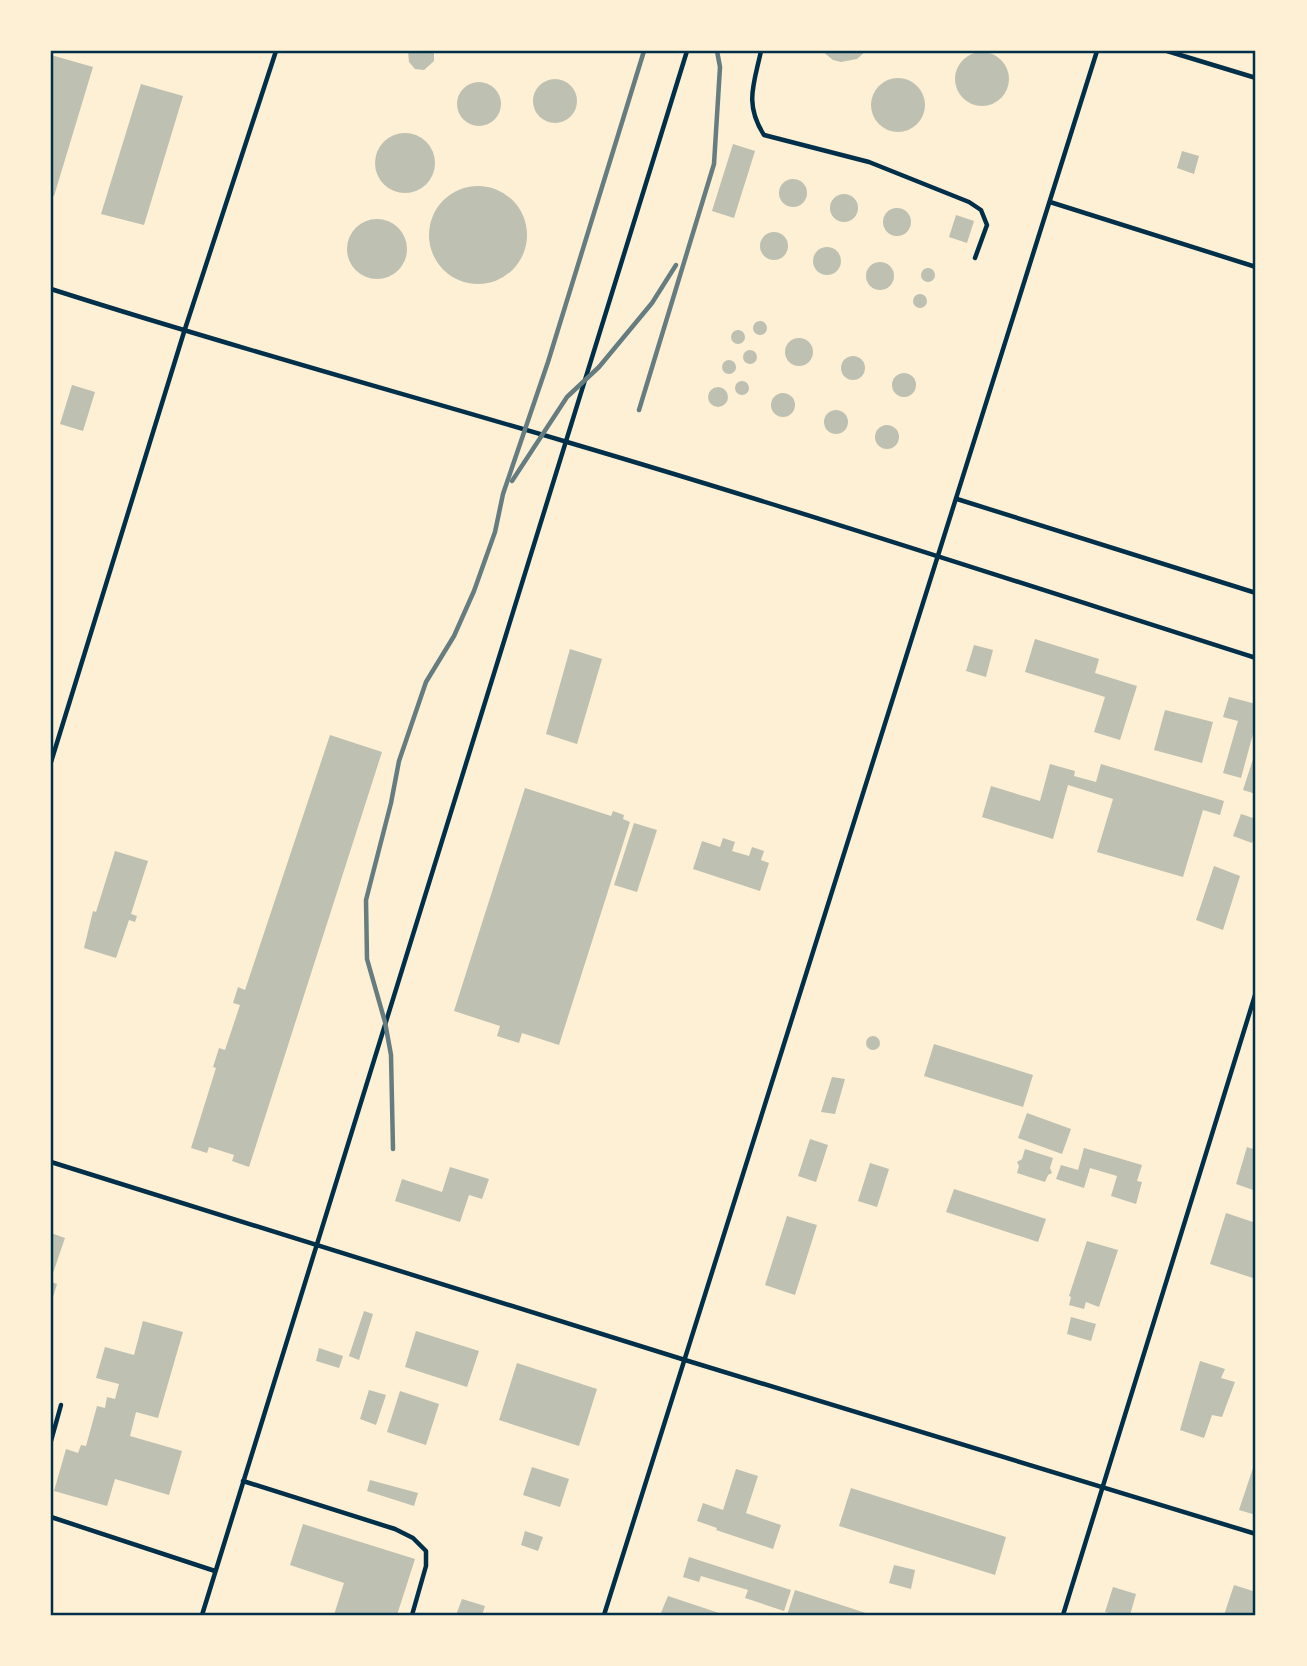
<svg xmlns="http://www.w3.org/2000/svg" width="1307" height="1666" font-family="'Nunito Sans',sans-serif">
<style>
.building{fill:#bec0b2}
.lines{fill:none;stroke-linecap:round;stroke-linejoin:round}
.service{stroke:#003049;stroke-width:4.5}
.rail{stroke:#657d81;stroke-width:4.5}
.neatline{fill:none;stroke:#003049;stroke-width:2.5}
</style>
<rect width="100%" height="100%" fill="#fdf0d5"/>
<g class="building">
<path d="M408 51H434V61L424 70 415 69 409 62Z"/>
<path d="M822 51H866L857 59 841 62 833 60Z"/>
<circle cx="982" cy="79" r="27"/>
<path d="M51 55 93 67 54 196 51 195Z"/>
<circle cx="898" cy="105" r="27"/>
<circle cx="555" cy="101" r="22"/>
<circle cx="479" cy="104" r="22"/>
<path d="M141 84 183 96 144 225 101 214Z"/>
<circle cx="405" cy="163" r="30"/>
<path d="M733 144 755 151 734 218 712 211Z"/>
<path d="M1182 151 1199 156 1194 174 1177 168Z"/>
<circle cx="793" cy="193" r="14"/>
<circle cx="478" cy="235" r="49"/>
<circle cx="844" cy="208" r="14"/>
<circle cx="897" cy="222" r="14"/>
<path d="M956 215 974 221 967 243 949 237Z"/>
<circle cx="377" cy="249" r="30"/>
<circle cx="774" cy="246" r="14"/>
<circle cx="827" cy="261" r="14"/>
<circle cx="880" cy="276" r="14"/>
<circle cx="928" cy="275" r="7"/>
<circle cx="920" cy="301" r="7"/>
<circle cx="760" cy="328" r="7"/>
<circle cx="738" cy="337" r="7"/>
<circle cx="799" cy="352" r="14"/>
<circle cx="750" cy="357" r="7"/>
<circle cx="853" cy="368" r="12"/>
<circle cx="729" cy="367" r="7"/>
<circle cx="904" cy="385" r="12"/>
<circle cx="742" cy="388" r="7"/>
<path d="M72 385 95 392 83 431 60 424Z"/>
<circle cx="718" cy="397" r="10"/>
<circle cx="783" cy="405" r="12"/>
<circle cx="836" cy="422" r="12"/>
<circle cx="887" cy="437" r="12"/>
<path d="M1035 639 1099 659 1095 673 1137 686 1120 740 1094 732 1105 697 1025 672Z"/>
<path d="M974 645 993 650 986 677 966 671Z"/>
<path d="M570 649 602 659 577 744 546 734Z"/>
<path d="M1229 697 1256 704V723L1241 778 1223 773 1238 721 1223 717Z"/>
<path d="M1165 710 1213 722 1202 763 1154 750Z"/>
<path d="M330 735 382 752 249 1167 232 1161 234 1155 209 1147 207 1153 191 1148 216 1068 213 1067 219 1048 225 1050 240 1005 233 1003 238 987 245 990Z"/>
<path d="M1256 750V794L1243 790Z"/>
<path d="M1050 764 1075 771 1074 776 1096 782 1101 764 1224 801 1220 815 1203 810 1183 877 1097 852 1113 799 1068 785 1053 839 982 817 991 786 1040 801Z"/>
<path d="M525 788 611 816 613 811 624 815 623 819 630 822 559 1045 522 1033 519 1043 497 1036 500 1026 454 1011Z"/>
<path d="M1241 814 1256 819V833L1252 843 1233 836Z"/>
<path d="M634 823 657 830 637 892 614 885Z"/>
<path d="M723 838 735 842 732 851 749 856 752 847 764 851 761 860 769 863 760 891 693 869 702 841 720 847Z"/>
<path d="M115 851 148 861 131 914 137 916 135 922 129 920 116 958 84 948 93 911 96 912Z"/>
<path d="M1214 866 1240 876 1223 930 1196 920Z"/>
<circle cx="873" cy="1043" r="7"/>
<path d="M934 1044 1033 1075 1023 1107 924 1076Z"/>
<path d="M832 1077 845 1079 835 1114 821 1112Z"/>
<path d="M1027 1113 1071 1129 1062 1154 1018 1138Z"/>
<path d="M810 1139 828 1145 816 1182 798 1176Z"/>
<path d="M1247 1147 1256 1150V1191L1236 1184Z"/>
<path d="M1084 1148 1142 1165 1137 1181 1142 1182 1136 1204 1111 1196 1117 1176 1090 1168 1084 1188 1056 1179 1061 1165 1078 1170Z"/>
<path d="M1025 1149 1053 1158 1050 1168 1052 1173 1048 1175 1045 1182 1017 1173 1019 1166 1017 1162 1022 1159Z"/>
<path d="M870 1163 889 1169 877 1207 858 1201Z"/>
<path d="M450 1167 489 1179 482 1199 469 1195 460 1222 395 1201 402 1179 442 1192Z"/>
<path d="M954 1189 1046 1219 1038 1242 946 1212Z"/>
<path d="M1226 1213 1256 1223V1279L1210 1264Z"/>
<path d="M787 1216 817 1225 795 1295 765 1285Z"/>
<path d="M51 1233 65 1238 51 1279Z"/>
<path d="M1087 1241 1118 1250 1099 1307 1086 1302 1084 1309 1069 1305 1071 1297 1069 1296Z"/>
<path d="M51 1282 57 1284 53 1297 51 1296Z"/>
<path d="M364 1311 373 1314 359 1360 349 1356Z"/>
<path d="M1071 1317 1096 1324 1091 1341 1067 1334Z"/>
<path d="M143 1321 183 1332 158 1418 136 1412 130 1436 182 1451 169 1495 115 1479 107 1506 54 1491 66 1449 78 1453 81 1445 86 1446 97 1406 105 1408 107 1397 115 1399 119 1384 96 1378 105 1347 134 1355Z"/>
<path d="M416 1331 479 1351 467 1387 405 1367Z"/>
<path d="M319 1348 343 1356 339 1368 316 1361Z"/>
<path d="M1200 1361 1225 1369 1221 1378 1235 1382 1222 1417 1212 1415 1204 1438 1180 1430Z"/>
<path d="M517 1363 597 1389 579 1446 499 1420Z"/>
<path d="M369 1390 386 1395 376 1425 360 1419Z"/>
<path d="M400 1391 439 1404 426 1445 387 1432Z"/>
<path d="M1256 1459V1515L1239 1510Z"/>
<path d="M532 1467 569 1479 560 1507 523 1495Z"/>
<path d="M736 1469 758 1476 746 1513 781 1525 773 1549 716 1530 717 1528 697 1521 703 1503 723 1510Z"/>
<path d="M370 1480 418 1493 414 1506 367 1491Z"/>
<path d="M851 1488 1006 1537 995 1575 839 1526Z"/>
<path d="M303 1524 415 1559 397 1615H334L344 1583 290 1565Z"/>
<path d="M525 1531 543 1537 538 1551 521 1545Z"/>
<path d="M689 1557 791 1590 784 1611 745 1598 748 1590 701 1576 699 1582 683 1577Z"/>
<path d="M894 1565 915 1570 911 1589 889 1583Z"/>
<path d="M1234 1585 1256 1592V1615H1224Z"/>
<path d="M1113 1587 1136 1594 1130 1615H1116L1105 1612Z"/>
<path d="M795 1590 872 1615H787Z"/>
<path d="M668 1596 725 1615H660Z"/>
<path d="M462 1599 485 1606 482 1615H456Z"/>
</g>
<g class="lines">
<g class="service">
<path d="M761 51C754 84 744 104 764 135L869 162 969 202 981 210 987 225 975 258"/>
<path d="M1167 51 1256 78"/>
<path d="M1050 202 1256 267"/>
<path d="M51 289C222 344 395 391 567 442 798 510 1027 585 1256 658"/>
<path d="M957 499 1256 593"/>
<path d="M51 762 184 332 276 51"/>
<path d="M51 1162 685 1360 1256 1534"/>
<path d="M51 1441 61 1405"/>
<path d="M243 1481 395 1529 413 1538 426 1551V1566L412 1615"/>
<path d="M51 1517 215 1571"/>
<path d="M202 1615 687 51"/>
<path d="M604 1615 1097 51"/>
<path d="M1063 1615 1256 992"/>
</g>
<g class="rail">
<path d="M639 410 714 164 720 67 717 51"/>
<path d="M512 481 567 397 599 367 652 303 676 265"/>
<path d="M393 1149 391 1055 385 1022 367 959 366 900 391 803 399 761 426 682 454 636 474 591 495 532 503 494 548 362 644 51"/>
</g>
</g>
<rect width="1307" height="1666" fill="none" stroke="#fdf0d5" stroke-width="105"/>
<rect x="52" y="52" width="1202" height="1562" class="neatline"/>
</svg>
